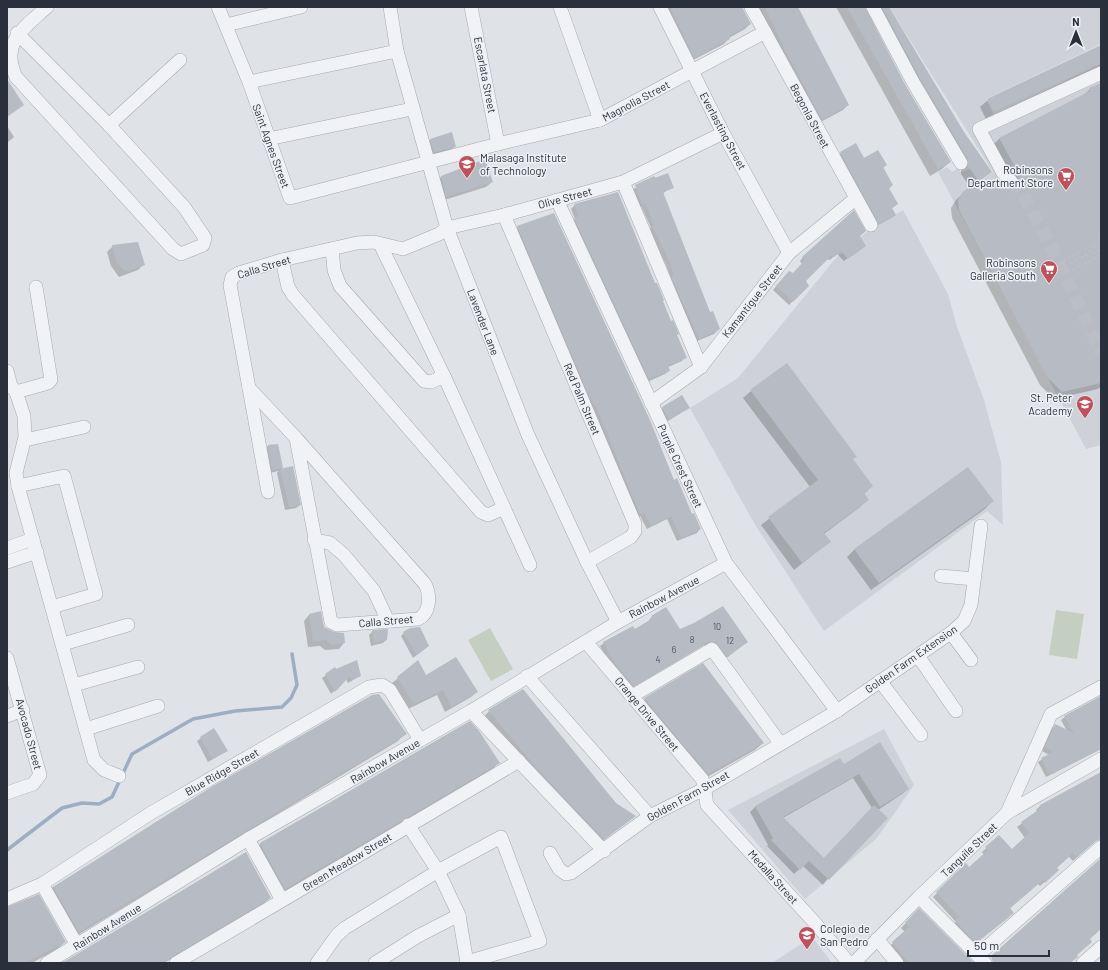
<svg xmlns="http://www.w3.org/2000/svg" width="1108" height="970" font-family="Barlow,sans-serif">
<style>
.built{fill:#ced1d8}
.green{fill:#c4cfc1}
.shadow{fill:#0003;fill-rule:evenodd}
.lines{fill:none;stroke-linecap:round;stroke-linejoin:round}
.stream{stroke:#9eaec2;stroke-width:3.5}
.building{fill:#b7bbc3}
.minor-tunnel{stroke:#bbbec4;stroke-width:13;stroke-dasharray:13 6;stroke-linecap:butt}
.minor-casing{stroke:#a5a9b0;stroke-width:14}
.path{stroke:#bdbfc5;stroke-width:2;stroke-dasharray:3 3;stroke-linecap:butt}
.minor{stroke:#f1f2f5;stroke-width:13}
.labels{text-anchor:middle;stroke-width:3;stroke-linejoin:round;paint-order:stroke}
.number-label{font-size:9px;fill:#4d525e}
.street-label{font-size:11px;fill:#2a2f3c;stroke:#eef0f4}
.poi-label{font-size:11px;fill:#2a2f3c;stroke:#eef0f4;text-anchor:end}
</style>
<rect width="100%" height="100%" fill="#dfe2e6"/>
<g class="built">
<path d="M889 7H1101V44L986 99 994 115 1101 64V445L1086 449 938 172 947 167 952 172 958 168 961 172 970 169 979 182 993 172Z"/>
<path d="M903 210 948 294 957 327 984 400 1001 462 1003 525 987 511 824 631 754 523 690 408 738 378 835 259 864 234Z"/>
<path d="M884 729 914 785 877 838 805 899 728 810Z"/>
<path d="M812 937 832 963H772Z"/>
</g>
<g class="green">
<path d="M1056 610 1084 614 1077 659 1049 655Z"/>
<path d="M490 628 513 669 491 681 468 640Z"/>
</g>
<g class="shadow">
<path d="M662 7H742L750 24 745 29 729 38 724 44 689 62Z"/>
<path d="M758 7H797L848 105 843 110 817 124Z"/>
<path d="M836 7H865L905 87 950 162 942 169 930 176Z"/>
<path d="M867 7H887L963 133 990 172 979 182 996 191 1011 190 992 146 999 139 1083 96 1090 89 1101 84V386L1098 389 1054 399 1040 385 952 218 951 208 956 200 970 187 961 174V167Z"/>
<path d="M1101 46V66L986 119 980 107 988 100Z"/>
<path d="M7 126 14 137 7 143Z"/>
<path d="M431 140 455 146 451 150 431 155 427 143Z"/>
<path d="M841 153 886 165 883 168 892 185 889 189 897 204 891 209 895 215 891 218 875 227 837 157Z"/>
<path d="M441 177 492 182 486 187 441 201 436 182Z"/>
<path d="M654 177 672 187 662 194 710 313 719 329 714 334 695 342 666 265 649 230 651 228 641 206 639 207 632 190Z"/>
<path d="M575 205 662 302 685 357 682 361 668 367 669 371 665 374 645 383 571 223 575 219 571 209Z"/>
<path d="M518 227 673 481 700 529 697 533 677 541 667 519 647 529 640 516 636 517 515 231Z"/>
<path d="M859 236 861 249 844 261 837 254 830 260 826 259 804 281 808 286 789 305 773 290 785 276 793 274 802 264 800 261 803 257Z"/>
<path d="M113 246 144 264 138 270 119 277 111 266 107 252Z"/>
<path d="M751 391 852 460 872 486 864 494 868 499 860 507 824 534 830 541 794 570 761 525 810 487 743 398Z"/>
<path d="M663 408H688L665 423 659 412Z"/>
<path d="M277 445 282 470 300 505 296 508 285 510 277 473 279 471 269 473 265 450 268 446Z"/>
<path d="M992 501 985 509 871 590 847 557 855 549Z"/>
<path d="M320 613 324 628 344 643 339 649 325 650 320 646 308 647 304 621 309 615Z"/>
<path d="M652 617 679 630 743 645 724 660 712 645H704L630 689 612 668 600 646 604 643 634 631 650 622 649 620Z"/>
<path d="M373 631 386 640 383 643 371 646 369 635Z"/>
<path d="M404 633 424 649 413 658 401 636Z"/>
<path d="M418 662 426 676 477 692 471 697 445 712 437 695 408 709 392 683Z"/>
<path d="M703 665 763 743 755 750 700 781 637 706 645 699Z"/>
<path d="M335 669 360 676 348 683 346 679 331 694 322 678Z"/>
<path d="M1101 697V749L1046 777 1038 762 1049 755 1042 751 1052 728 1056 725 1067 731 1061 720 1065 717Z"/>
<path d="M489 711 616 804 634 817 596 846 482 719Z"/>
<path d="M469 722 499 762 492 770 277 896 253 852 260 844Z"/>
<path d="M405 733 398 741 71 939 46 895 53 887Z"/>
<path d="M201 738 227 751 208 762 197 741Z"/>
<path d="M843 766 908 789 902 794 878 810 823 885 803 866 794 874 767 846 768 845 750 812 755 807ZM853 778 872 808 823 859 783 818Z"/>
<path d="M1101 773V836L1073 861 1068 856 1056 868 1054 874 1040 886 1038 884 1009 909V917L972 946 951 926 956 922 933 897 966 865 969 869 984 855 982 852 999 836 1012 850 1025 838 1017 827 1037 812 1036 810 1040 806Z"/>
<path d="M270 897 263 905 164 963H63Z"/>
<path d="M7 907 65 942 57 949 32 963H7Z"/>
<path d="M919 910 973 963H901L889 947 905 932 901 928Z"/>
</g>
<g class="lines">
<path class="stream" d="M7 850 62 808 82 803 99 804 112 797 132 754 193 719 235 711 282 707 291 698 297 685 292 654"/>
</g>
<g class="building">
<path d="M670 7H742L751 24 729 36 730 39 694 58Z"/>
<path d="M765 7H798L849 105 822 120 784 48Z"/>
<path d="M847 7H865L906 86 951 162 938 169Z"/>
<path d="M882 7H889L964 132 992 172 979 181 996 189 1004 185 1009 189H1013L1019 183 1018 177 1020 176 999 138 1090 91 1089 88 1101 83V383L1062 392 1047 377 959 210 958 200 963 192 978 180 968 166V159L920 78Z"/>
<path d="M1101 45V63L994 112 987 99Z"/>
<path d="M7 79 24 105 7 117Z"/>
<path d="M452 132 456 147 434 152 430 139Z"/>
<path d="M856 143 864 158 878 150 887 165 883 167 893 185 889 188 898 204 892 208 896 215 879 224 840 152Z"/>
<path d="M485 159 493 182 446 197 441 176Z"/>
<path d="M668 173 674 188 663 192 710 312 713 311 720 329 699 339 671 276 674 275 669 261 652 226 654 225 645 203 642 204 635 185 654 176 655 178Z"/>
<path d="M618 192 655 283H657L664 300 663 301 671 321 673 320 679 334 677 335 687 358 668 365 670 371 649 379 574 218 579 216 574 204Z"/>
<path d="M854 210 866 231 860 236 866 246 848 259 841 251 834 257 831 256 806 281 809 286 793 302 776 286 789 271 793 273 805 260 802 257Z"/>
<path d="M554 213 650 420 674 480 677 478 692 514 694 513 701 529 681 538 671 516 651 526 644 513 640 514 596 406 595 407 586 389 517 226Z"/>
<path d="M138 242 145 265 125 272 116 261 112 245Z"/>
<path d="M787 363 857 457 853 459 873 486 864 493 869 500 824 533 831 542 802 563 768 517 818 480 750 390Z"/>
<path d="M682 395 690 408 669 420 662 407Z"/>
<path d="M278 444 283 468 272 470 268 445Z"/>
<path d="M293 466 301 505 289 507 280 469Z"/>
<path d="M968 467 994 501 879 583 854 549Z"/>
<path d="M723 606 748 642 727 657 716 642H708L634 686 615 664 603 642 633 626 635 629 653 618 651 616 666 607 680 629 694 623Z"/>
<path d="M321 611 324 627 334 632 344 633 345 643 331 645 326 640 313 642 309 614Z"/>
<path d="M420 627 429 646 417 655 403 632 410 628Z"/>
<path d="M388 629 387 640 374 643 372 630Z"/>
<path d="M456 657 478 692 451 707 443 690 414 704 397 677 418 660 426 675Z"/>
<path d="M357 660 361 676 352 680 350 676 335 692 325 674 335 667 336 669Z"/>
<path d="M703 663 764 743 708 774 644 698Z"/>
<path d="M523 689 616 803 636 816 604 839 538 770 488 710Z"/>
<path d="M379 694 407 734 79 932 53 887 213 786 372 695Z"/>
<path d="M1101 696V749L1050 775 1041 758 1053 752 1045 747 1055 724 1074 733 1064 716Z"/>
<path d="M470 721 479 731 500 763 285 889 260 843Z"/>
<path d="M214 728 228 751 212 759 200 737Z"/>
<path d="M880 742 909 789 880 807 859 774 783 817 824 858 874 805 888 818 829 880 809 861 800 870 771 840 773 838 755 806 840 758 844 764Z"/>
<path d="M1101 772V839L1096 841 1077 857 1073 853 1057 868 1059 870 1045 883 1043 880 1010 908 1014 913 976 943 955 921 959 917 936 892 966 863 969 867 988 850 985 847 999 835 1012 849 1029 833 1021 822 1041 808 1040 805Z"/>
<path d="M246 852 271 898 162 963H62Z"/>
<path d="M1101 858V929L1090 939 1092 942 1077 955 1078 957 1070 963H993L991 956Z"/>
<path d="M39 894 66 942 25 963H7V907Z"/>
<path d="M919 908 974 963H909L892 942 909 927 905 923Z"/>
</g>
<g class="lines">
<path class="minor-tunnel" d="M1011 181 1021 191 1054 252 1101 352"/>
<defs>
<g id="minor">
<path d="M218 7 249 82 290 198 498 144 600 120 765 32"/>
<path d="M390 7 397 51 447 228 528 435 587 562 618 622"/>
<path d="M471 7 498 144"/>
<path d="M560 7 600 120"/>
<path d="M660 7 723 133 789 253"/>
<path d="M751 7 871 225"/>
<path d="M873 7 913 82 961 163"/>
<path d="M226 25 301 7"/>
<path d="M17 33 109 125 184 207 205 238 203 245 181 254 173 249 16 77C0 42 24 28 47 7"/>
<path d="M249 82 397 51"/>
<path d="M109 125 180 60"/>
<path d="M268 139 412 109"/>
<path d="M1011 181 1003 173 979 129 1101 73"/>
<path d="M623 182 701 367"/>
<path d="M557 200 726 563 837 711"/>
<path d="M504 215 635 524V531L631 537 587 562"/>
<path d="M380 244 444 376 530 565"/>
<path d="M332 249 334 270 340 286 424 381 431 382 444 376"/>
<path d="M282 260 288 287 293 295 481 512 488 515 504 508"/>
<path d="M7 371 11 386 16 392 24 416 25 437 16 473 18 486 94 760 104 770 119 776"/>
<path d="M249 388 268 492"/>
<path d="M16 392 48 383 51 380 36 287"/>
<path d="M651 403 701 367 789 253 855 199"/>
<path d="M296 438 331 622 337 625 418 619C430 614 431 595 425 584L296 438 249 388 230 285 232 277 239 273 282 260 357 243 374 242 403 249 439 234 447 228 504 215 623 182 723 133"/>
<path d="M25 440 84 427"/>
<path d="M18 486 64 476 96 594 52 607"/>
<path d="M314 540 330 543 344 555 374 591 388 621"/>
<path d="M7 548 33 539"/>
<path d="M7 562 37 552"/>
<path d="M941 576 974 579"/>
<path d="M951 633 971 660"/>
<path d="M586 642 702 779C706 788 705 796 707 805L815 923 849 963"/>
<path d="M63 644 128 625"/>
<path d="M918 656 956 711"/>
<path d="M7 658 40 775 33 784 7 793"/>
<path d="M527 676 650 816"/>
<path d="M880 681 921 735"/>
<path d="M74 685 138 667"/>
<path d="M632 696 712 649 780 743"/>
<path d="M471 711 604 851"/>
<path d="M7 716 23 710"/>
<path d="M86 729 158 706"/>
<path d="M1007 813 1051 714 1101 687"/>
<path d="M408 825 438 871 459 915 467 963"/>
<path d="M248 839 282 900"/>
<path d="M550 853 559 869 566 874 571 873 650 816 706 788 837 711 952 632 964 621 971 605 981 526"/>
<path d="M42 884 77 945"/>
<path d="M919 897 985 963"/>
<path d="M7 899 42 884 151 813 369 687 382 685 390 690 420 740"/>
<path d="M877 939 897 963"/>
<path d="M978 955 1101 847"/>
<path d="M47 963 248 839 471 711 618 622 726 563"/>
<path d="M176 963 519 761"/>
<path d="M317 963 337 935 345 928 438 871 501 837 540 941 467 962"/>
<path d="M375 963 418 936 459 915"/>
<path d="M854 963 919 897 1007 813 1101 759"/>
<path d="M1083 963 1101 947"/>
</g>
</defs>
<use href="#minor" class="minor-casing"/>
<g class="path">
<path d="M1084 256 1101 241"/>
<path d="M1052 267 1093 245 1101 237"/>
<path d="M1054 272 1083 257 1101 250"/>
<path d="M1057 278 1101 255"/>
</g>
<use href="#minor" class="minor"/>
</g>
<defs>
<symbol id="university-pin" viewBox="-11 -11 22 30"><path d="M0 17L-7.5 6A9.5 9.5 0 1 1 7.5 6Z" fill="#bd525d" stroke="#eef0f4"/><path d="M0-5L7-2L0 1L-7-2ZM-4 1L0 2.5L4 1V4Q0 6-4 4Z" fill="#fff"/></symbol>
<symbol id="supermarket-pin" viewBox="-11 -11 22 30"><path d="M0 17L-7.5 6A9.5 9.5 0 1 1 7.5 6Z" fill="#bd525d" stroke="#eef0f4"/><path d="M-6-5.5h2.5l.6 2H6L4.5 2H-2.5L-4.4-4H-6ZM-1.5 3.2a1.3 1.3 0 1 0 .1 0ZM3 3.2a1.3 1.3 0 1 0 .1 0Z" fill="#fff"/></symbol>
<symbol id="school-pin" viewBox="-11 -11 22 30"><path d="M0 17L-7.5 6A9.5 9.5 0 1 1 7.5 6Z" fill="#bd525d" stroke="#eef0f4"/><path d="M0-5L7-2L0 1L-7-2ZM-4 1L0 2.5L4 1V4Q0 6-4 4Z" fill="#fff"/></symbol>
</defs>
<g fill-rule="evenodd">
<use href="#university-pin" x="457" y="154" width="20" height="27"/>
<use href="#supermarket-pin" x="1056" y="166" width="20" height="27"/>
<use href="#supermarket-pin" x="1039" y="259" width="20" height="27"/>
<use href="#school-pin" x="1075" y="394" width="20" height="27"/>
<use href="#school-pin" x="797" y="925" width="20" height="27"/>
</g>
<g class="labels">
<g class="number-label">
<text x="717" y="630">10</text>
<text x="692" y="643">8</text>
<text x="730" y="644">12</text>
<text x="674" y="653">6</text>
<text x="658" y="663">4</text>
</g>
<g class="street-label">
<text transform="translate(485 75) rotate(79)" y="4">Escarlata Street</text>
<text transform="translate(636 101) rotate(-28)" y="4">Magnolia Street</text>
<text transform="translate(810 116) rotate(62)" y="4">Begonia Street</text>
<text transform="translate(723 131) rotate(62)" y="4">Everlasting Street</text>
<text transform="translate(271 146) rotate(70)" y="4">Saint Agnes Street</text>
<text transform="translate(565 198) rotate(-15)" y="4">Olive Street</text>
<text transform="translate(264 267) rotate(-17)" y="4">Calla Street</text>
<text transform="translate(752 301) rotate(-52)" y="4">Kamantigue Street</text>
<text transform="translate(483 322) rotate(69)" y="4">Lavender Lane</text>
<text transform="translate(582 399) rotate(67)" y="4">Red Palm Street</text>
<text transform="translate(680 466) rotate(65)" y="4">Purple Crest Street</text>
<text transform="translate(664 597) rotate(-28)" y="4">Rainbow Avenue</text>
<text transform="translate(386 621) rotate(-5)" y="4">Calla Street</text>
<text transform="translate(911 659) rotate(-35)" y="4">Golden Farm Extension</text>
<text transform="translate(647 714) rotate(50)" y="4">Orange Drive Street</text>
<text transform="translate(29 734) rotate(75)" y="4">Avocado Street</text>
<text transform="translate(385 761) rotate(-30)" y="4">Rainbow Avenue</text>
<text transform="translate(222 772) rotate(-30)" y="4">Blue Ridge Street</text>
<text transform="translate(688 796) rotate(-29)" y="4">Golden Farm Street</text>
<text transform="translate(969 850) rotate(-44)" y="4">Tanguile Street</text>
<text transform="translate(347 862) rotate(-31)" y="4">Green Meadow Street</text>
<text transform="translate(773 877) rotate(48)" y="4">Medalla Street</text>
<text transform="translate(107 927) rotate(-32)" y="4">Rainbow Avenue</text>
</g>
<g class="poi-label">
<text x="480" y="162" text-anchor="start">Malasaga Institute<tspan x="480" dy="13">of Technology</tspan></text>
<text x="1053" y="174">Robinsons<tspan x="1053" dy="13">Department Store</tspan></text>
<text x="1036" y="267">Robinsons<tspan x="1036" dy="13">Galleria South</tspan></text>
<text x="1072" y="402">St. Peter<tspan x="1072" dy="13">Academy</tspan></text>
<text x="820" y="933" text-anchor="start">Colegio de<tspan x="820" dy="13">San Pedro</tspan></text>
</g>
</g>
<rect width="1108" height="970" fill="none" stroke="#2a2f3c" stroke-width="16"/>
<g transform="translate(1076 32)" stroke="#eef0f4" stroke-width="3" paint-order="stroke">
<path d="M0-3L7 15L0 10L-7 15Z" fill="#2a2f3c"/>
<text y="-6" font-size="11" font-weight="bold" text-anchor="middle" fill="#2a2f3c">N</text>
</g>
<path d="M968 950v6h81v-6" fill="none" stroke="#2a2f3c" stroke-width="2"/>
<text x="974" y="950" font-size="12" fill="#2a2f3c" stroke="#eef0f4" stroke-width="3" paint-order="stroke">50 m</text>
</svg>
